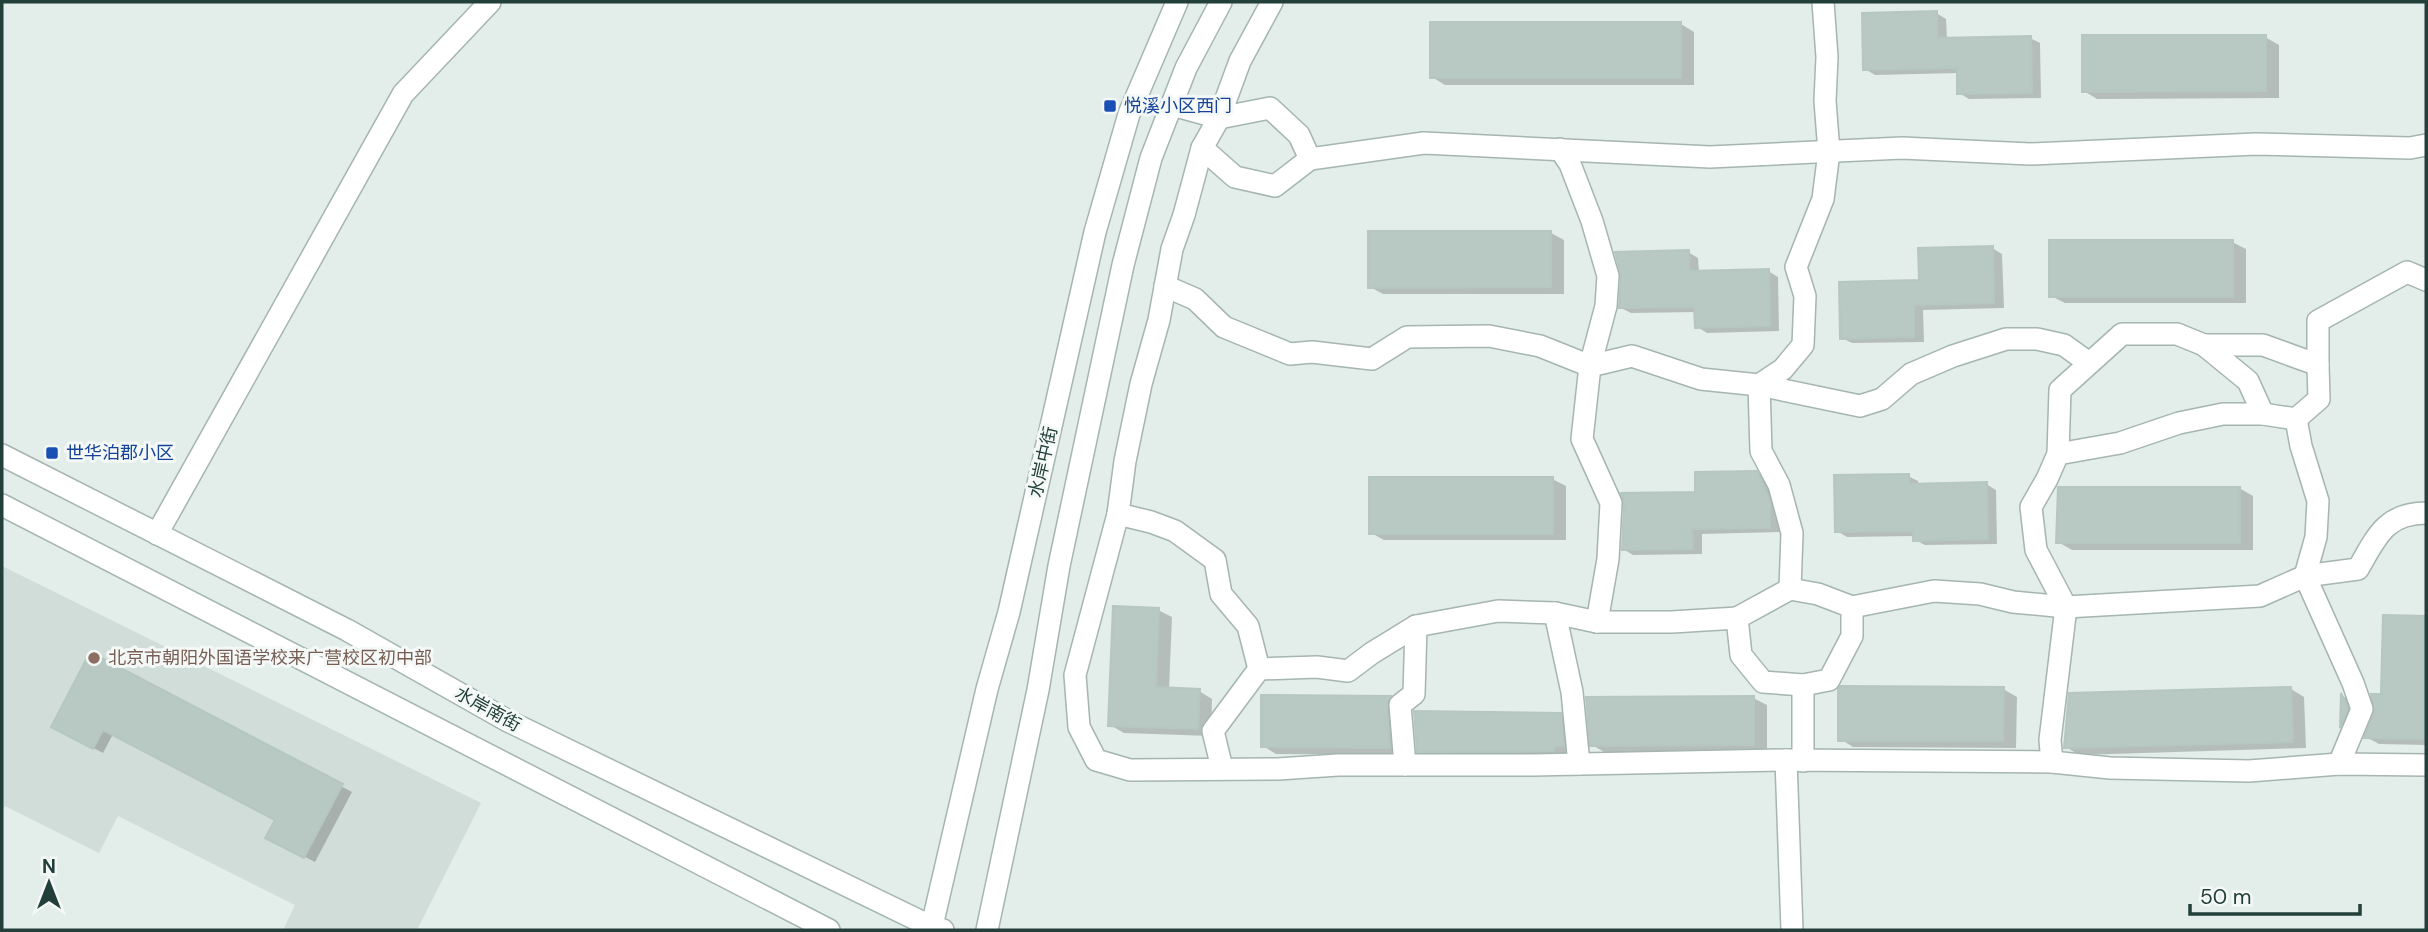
<svg xmlns="http://www.w3.org/2000/svg" width="2428" height="932" font-family="'DM Sans','Noto Sans SC',sans-serif">
<style>
.built{fill:#d1ddd8}
.shadow{fill:#0003}
.building{fill:#b8c8c2;stroke:#b5c7c0;stroke-width:2}
.lines{fill:none;stroke-linecap:round;stroke-linejoin:round}
.minor-casing{stroke:#a5b5b1;stroke-width:24}
.tertiary-casing{stroke:#a5b5b1;stroke-width:24}
.minor{stroke:#fff;stroke-width:21}
.tertiary{stroke:#fff;stroke-width:21}
.transit-dot{fill:#1a4fb4;stroke:#f4f9f7;stroke-width:2.5}
.education-dot{fill:#8d6e63;stroke:#f4f9f7;stroke-width:2.5}
.labels{text-anchor:middle;stroke-width:6;stroke-linejoin:round;paint-order:stroke}
.transit-label{font-size:18px;fill:#164399;stroke:#f4f9f7;text-anchor:start}
.street-label{font-size:18px;fill:#223f39;stroke:#f4f9f7}
.education-label{font-size:18px;fill:#785e54;stroke:#f4f9f7;text-anchor:start}
</style>
<rect width="100%" height="100%" fill="#e3ede9"/>
<path class="built" d="M2 566 481 803 417 930H283L295 905 118 816 99 853 5 806 2 811Z"/>
<g class="shadow">
<path d="M1936 13 1946 19 1947 39 2030 38 2040 43 2041 98 1969 99 1959 93V73L1875 75 1865 69Z"/>
<path d="M1681 24 1694 32V85H1445L1432 77Z"/>
<path d="M2265 37 2279 45V98L2097 99 2084 91Z"/>
<path d="M1551 233 1564 240V294H1383L1370 287Z"/>
<path d="M2232 242 2246 249V303H2065L2051 296Z"/>
<path d="M1992 248 2002 254 2004 308 1923 310 1924 342 1852 343 1842 338 1920 282Z"/>
<path d="M1688 252 1698 258 1699 272 1768 271 1778 277 1779 331 1707 333 1697 327 1696 312 1631 313 1621 308Z"/>
<path d="M1756 472 1767 478 1779 508 1780 532 1702 534V554L1633 555 1623 549 1697 494Z"/>
<path d="M1908 476 1918 481 1919 485 1986 484 1996 490 1997 544 1925 545 1915 540V536L1847 537 1837 531Z"/>
<path d="M1552 479 1566 486V540H1384L1371 533Z"/>
<path d="M2239 488 2253 496V550H2072L2058 542Z"/>
<path d="M1158 610 1172 617 1169 690 1199 691 1212 699 1211 736 1124 733 1110 725Z"/>
<path d="M2385 617 2426 618V745L2379 744 2366 737 2383 696Z"/>
<path d="M91 655 352 792 315 862 278 843 277 820 113 734 103 753 63 732Z"/>
<path d="M2003 689 2017 697 2016 748 1853 747 1840 739Z"/>
<path d="M2291 689 2304 697 2306 748 2079 755 2066 747Z"/>
<path d="M2343 696 2354 703V734L2342 727Z"/>
<path d="M1390 698 1403 705V755L1276 754 1263 746Z"/>
<path d="M1753 698 1767 705V752L1606 753 1592 745Z"/>
<path d="M1560 715 1574 722 1577 753H1567V758L1432 759 1419 751Z"/>
</g>
<g class="building">
<path d="M1937 11V38L2031 36 2032 93 1957 94V68L1863 70 1862 13Z"/>
<rect x="1430" y="22" width="251" height="56"/>
<path d="M2082 35H2266V91L2082 92Z"/>
<path d="M1368 231H1551V287L1368 288Z"/>
<rect x="2049" y="240" width="184" height="57"/>
<path d="M1993 246 1994 303 1914 305V337L1840 339 1839 282 1919 280 1918 248Z"/>
<path d="M1689 250V271L1769 269 1770 326 1695 328 1694 307 1619 308 1621 276 1615 252Z"/>
<path d="M1757 471 1770 501V528L1692 529 1693 549 1622 550 1624 504 1621 493 1695 492V472Z"/>
<path d="M1909 474V484L1987 482 1988 539 1913 541V531L1835 532 1834 475Z"/>
<rect x="1369" y="477" width="184" height="57"/>
<path d="M2058 487H2240V543H2056Z"/>
<path d="M1113 606 1159 608 1156 687 1200 689 1198 729 1108 726Z"/>
<path d="M2383 615 2426 616V739L2364 738 2374 713 2371 694H2381Z"/>
<path d="M90 652 343 784 304 858 265 838 275 820 103 730 93 749 51 727Z"/>
<path d="M1840 686 2004 687 2003 741H1838V689Z"/>
<path d="M2291 687 2293 742 2064 748 2069 693Z"/>
<path d="M2341 693 2348 709 2340 728Z"/>
<path d="M1261 695 1391 696 1387 706 1390 748 1261 747Z"/>
<path d="M1754 696V745L1590 746 1586 697Z"/>
<path d="M1414 711 1561 713 1564 746H1554V751L1417 752Z"/>
</g>
<g class="lines">
<defs>
<g id="minor">
<path d="M1272 2 1240 61 1219 118 1270 108 1299 135 1310 159 1424 143 1710 157 1902 148 2030 154 2256 144 2410 148 2426 145"/>
<path d="M1172 105 1219 118 1202 148 1184 215 1172 249 1159 320 1141 384 1125 461 1118 514 1075 675 1079 727 1096 760 1130 770 1278 769 1338 765H1533L1786 760"/>
<path d="M1202 148 1235 177 1275 186 1310 159"/>
<path d="M1560 149 1570 164 1592 221 1608 276 1606 306 1590 366 1582 439 1611 503 1608 559 1597 622"/>
<path d="M1165 286 1195 299 1224 327 1290 354 1312 352 1372 359 1407 337 1489 336 1540 346 1590 366 1632 356 1701 379 1759 385 1860 406 1882 399 1911 374 1953 356 2006 339H2037L2064 345 2089 363"/>
<path d="M2204 345H2263L2318 365V321L2407 272 2426 280"/>
<path d="M2296 419 2319 399 2318 365"/>
<path d="M2058 454 2060 390 2122 334H2177L2204 345 2248 381 2263 414"/>
<path d="M1118 514 1151 522 1175 531 1215 560 1221 594 1248 626 1259 669 1213 731 1222 768"/>
<path d="M157 534 403 94 490 2"/>
<path d="M1790 589 1737 618 1741 655 1763 682 1803 685"/>
<path d="M1852 607 1934 591 1980 594 2013 602 2066 607 2260 596 2305 576 2358 569C2376 538 2385 513 2426 513"/>
<path d="M1555 613 1572 692 1579 764"/>
<path d="M1259 669 1317 667 1348 671 1372 653 1416 626 1498 611 1555 613 1597 622H1672L1737 618"/>
<path d="M1803 761V685L1829 680 1852 636V607L1818 594 1790 589 1792 533 1779 485 1761 451 1759 385 1783 369 1803 345 1805 296 1796 267 1823 199 1829 152 1825 101 1827 57 1823 2"/>
<path d="M2052 762 2050 740 2066 607 2036 550 2031 507 2047 479 2058 454 2120 443 2179 423 2223 414H2263L2296 419 2301 446 2318 501 2316 537 2305 576 2353 683 2362 709 2339 764"/>
<path d="M1405 765 1400 705 1414 694 1416 626"/>
<path d="M1792 930 1786 760 2052 762 2110 768 2249 771 2339 764 2426 765"/>
</g>
<g id="tertiary">
<path d="M2 455 347 630 508 721 932 927 943 930"/>
<path d="M2 505 829 930"/>
<path d="M931 930 987 689 1009 612 1095 232 1129 114 1177 2"/>
<path d="M987 930 1038 690 1059 566 1123 265 1151 158 1186 68 1221 2"/>
</g>
</defs>
<use href="#minor" class="minor-casing"/>
<use href="#tertiary" class="tertiary-casing"/>
<use href="#minor" class="minor"/>
<use href="#tertiary" class="tertiary"/>
</g>
<g class="transit-dot">
<rect x="1103" y="99" width="14" height="14" rx="3.5"/>
<rect x="45" y="446" width="14" height="14" rx="3.5"/>
</g>
<circle class="education-dot" cx="94" cy="658" r="7"/>
<g class="labels">
<g class="transit-label">
<text x="1124" y="112">悦溪小区西门</text>
<text x="66" y="459">世华泊郡小区</text>
</g>
<g class="street-label">
<text transform="translate(1043 462) rotate(-77)" y="6">水岸中街</text>
<text transform="translate(488 709) rotate(29)" y="6">水岸南街</text>
</g>
<g class="education-label">
<text x="108" y="664">北京市朝阳外国语学校来广营校区初中部</text>
</g>
</g>
<rect width="2428" height="932" fill="none" stroke="#223f39" stroke-width="7"/>
<g transform="translate(49 883)" stroke="#f4f9f7" stroke-width="5" paint-order="stroke">
<path d="M0-5L12 26L0 18L-12 26Z" fill="#223f39"/>
<text y="-10" font-size="19" font-weight="bold" text-anchor="middle" fill="#223f39">N</text>
</g>
<path d="M2190 904v10h170v-10" fill="none" stroke="#223f39" stroke-width="3.5"/>
<text x="2200" y="904" font-size="21" fill="#223f39" stroke="#f4f9f7" stroke-width="5" paint-order="stroke">50 m</text>
</svg>
